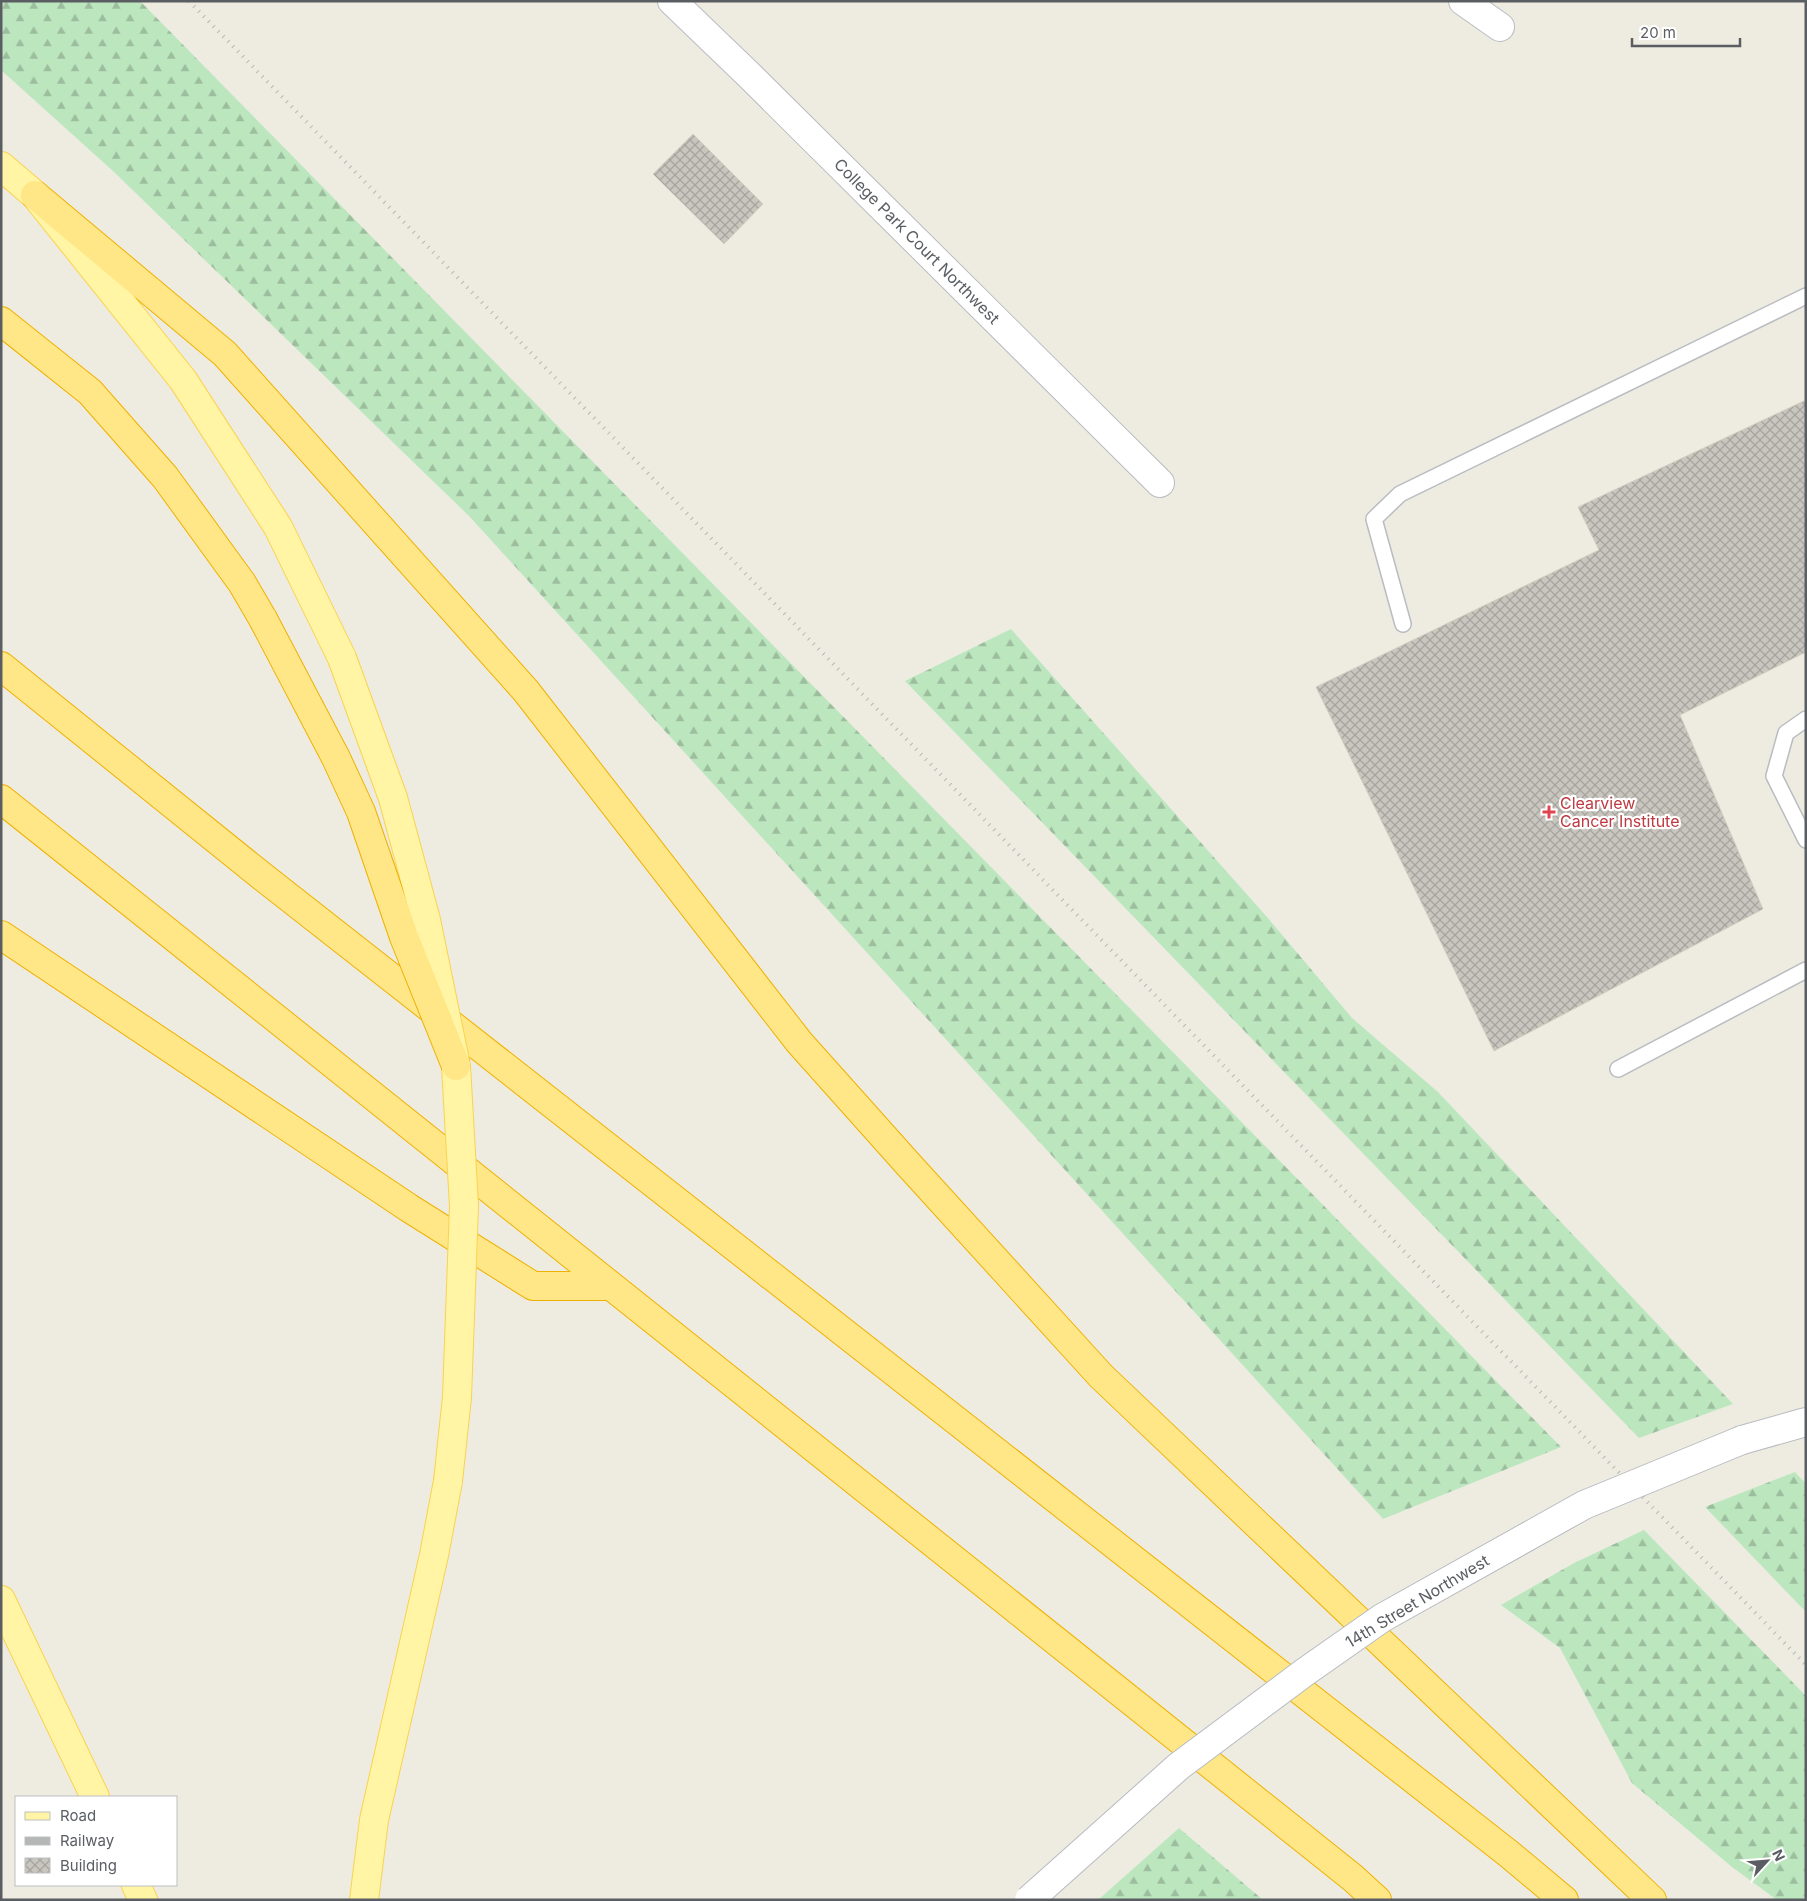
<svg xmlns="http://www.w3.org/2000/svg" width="1807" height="1901" font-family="Inter,sans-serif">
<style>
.forest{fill:url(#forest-firs)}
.building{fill:url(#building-cross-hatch);stroke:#d3cec0}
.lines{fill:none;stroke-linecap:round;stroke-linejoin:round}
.lane-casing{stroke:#b9bcc1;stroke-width:18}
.street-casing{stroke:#b9bcc1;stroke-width:30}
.secondary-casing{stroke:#b7bbc1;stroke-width:30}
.primary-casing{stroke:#fad24f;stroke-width:30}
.highway-casing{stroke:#efb100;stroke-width:30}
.lane{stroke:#fff;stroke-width:15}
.street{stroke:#fff;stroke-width:28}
.secondary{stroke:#fff;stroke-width:28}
.primary{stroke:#fff5a5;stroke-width:28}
.highway{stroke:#ffe787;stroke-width:28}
.rail{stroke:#b5b6b6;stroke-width:4;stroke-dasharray:1 6;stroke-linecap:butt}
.secondary-bridge-casing{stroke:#b7bbc1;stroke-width:30;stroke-linecap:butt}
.primary-bridge-casing{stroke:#fad24f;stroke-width:30;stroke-linecap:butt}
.highway-bridge-casing{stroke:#efb100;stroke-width:30;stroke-linecap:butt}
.secondary-bridge{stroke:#fff;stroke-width:28}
.primary-bridge{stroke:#fff5a5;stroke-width:28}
.highway-bridge{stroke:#ffe787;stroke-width:28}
.health-dot{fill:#e0444e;stroke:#fff;stroke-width:2}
.labels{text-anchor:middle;stroke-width:4.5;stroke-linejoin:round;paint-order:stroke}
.street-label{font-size:16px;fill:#5a5e63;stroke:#fff}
.health-label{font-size:16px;fill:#be3a42;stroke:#fff;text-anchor:start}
</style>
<defs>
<pattern id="forest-firs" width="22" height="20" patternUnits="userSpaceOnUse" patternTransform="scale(1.25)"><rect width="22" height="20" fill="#bce7be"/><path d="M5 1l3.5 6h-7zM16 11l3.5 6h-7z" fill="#9cbe9e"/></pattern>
<pattern id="building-cross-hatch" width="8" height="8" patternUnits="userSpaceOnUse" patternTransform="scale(1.25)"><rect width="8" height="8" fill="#c9c6bf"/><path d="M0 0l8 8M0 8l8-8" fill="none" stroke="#a6a49f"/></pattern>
</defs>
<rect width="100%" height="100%" fill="#eeece1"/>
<g class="forest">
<path d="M1 1H140L1561 1447 1383 1519 469 516 114 172 1 70Z"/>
<path d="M1011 629 1267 917 1352 1018 1438 1092 1733 1404 1639 1438 905 681Z"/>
<path d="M1795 1472 1806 1484V1612L1705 1507Z"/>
<path d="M1644 1530 1806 1696V1900H1777L1732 1867 1632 1783 1560 1648 1501 1605 1574 1563Z"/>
<path d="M1179 1828 1263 1900H1098Z"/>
</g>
<g class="building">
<path d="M693 134 763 204 724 244 653 174Z"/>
<path d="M1806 400V652L1680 715 1763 909 1494 1051 1316 687 1599 550 1578 507Z"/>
</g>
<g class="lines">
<defs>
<g id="lane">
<path d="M1403 624 1374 519 1400 494 1806 296"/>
<path d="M1806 719 1786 733 1774 776 1806 840"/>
<path d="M1618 1069 1806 970"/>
</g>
<g id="street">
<path d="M672 1 750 76 1160 483"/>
<path d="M1463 1 1500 27"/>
</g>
<path id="secondary" d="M1742 1440 1806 1422"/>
<g id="primary">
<path d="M1 166 35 195 183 380 278 527 342 658"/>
<path d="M1 1600 95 1797"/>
<path d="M136 1885 143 1900"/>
<path d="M364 1900 374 1820 434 1555 448 1481"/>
</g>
<g id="highway">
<path d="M35 195 225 354 526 691 799 1042 908 1164 1101 1376 1652 1900"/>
<path d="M1 321 90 392 165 477 242 583 263 619"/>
<path d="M1 666 263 877 1509 1854 1564 1900"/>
<path d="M1 799 1353 1878 1377 1900"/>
<path d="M1 935 409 1208 533 1286H610"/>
</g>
</defs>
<use href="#lane" class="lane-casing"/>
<use href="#street" class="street-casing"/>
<use href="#secondary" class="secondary-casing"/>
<use href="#primary" class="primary-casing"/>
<use href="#highway" class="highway-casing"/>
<use href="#lane" class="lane"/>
<use href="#street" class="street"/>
<use href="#secondary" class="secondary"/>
<use href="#primary" class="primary"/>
<use href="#highway" class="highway"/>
<path class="rail" d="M189 1 1806 1665"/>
<defs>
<path id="secondary-bridge" d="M1029 1900 1179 1766 1305 1672 1382 1618 1584 1505 1742 1440"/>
<path id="primary-bridge" d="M342 658 393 798 426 920 456 1066 464 1206 457 1397 448 1481"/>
<path id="highway-bridge" d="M263 619 336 758 361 812 404 937 456 1066"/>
</defs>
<use href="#secondary-bridge" class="secondary-bridge-casing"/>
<use href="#primary-bridge" class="primary-bridge-casing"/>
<use href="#highway-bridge" class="highway-bridge-casing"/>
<use href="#secondary-bridge" class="secondary-bridge"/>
<use href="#primary-bridge" class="primary-bridge"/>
<use href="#highway-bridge" class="highway-bridge"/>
</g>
<path class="health-dot" d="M1546.5 804.5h5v5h5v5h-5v5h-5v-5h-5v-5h5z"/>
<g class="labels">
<g class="street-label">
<text transform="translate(917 241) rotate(45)" y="6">College Park Court Northwest</text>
<text transform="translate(1417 1601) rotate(-31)" y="6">14th Street Northwest</text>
</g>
<g class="health-label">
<text x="1560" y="809">Clearview<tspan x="1560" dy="18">Cancer Institute</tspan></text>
</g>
</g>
<rect width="1807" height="1901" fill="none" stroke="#5a5e63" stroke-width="5"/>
<rect x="15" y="1796" width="162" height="90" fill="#ffffff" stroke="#bdbfc1"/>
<rect x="25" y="1812" width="25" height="8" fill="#fff5a5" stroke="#bdbfc1"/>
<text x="60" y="1821" font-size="15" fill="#5a5e63">Road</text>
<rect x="25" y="1837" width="25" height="8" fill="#b5b6b6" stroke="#bdbfc1"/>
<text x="60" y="1846" font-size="15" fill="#5a5e63">Railway</text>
<rect x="25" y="1858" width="25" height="15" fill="url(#building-cross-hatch)" stroke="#bdbfc1"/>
<text x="60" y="1871" font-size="15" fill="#5a5e63">Building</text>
<g transform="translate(1767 1861) rotate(64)" stroke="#ffffff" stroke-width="4" paint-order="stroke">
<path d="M0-4L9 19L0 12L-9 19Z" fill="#5a5e63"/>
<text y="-8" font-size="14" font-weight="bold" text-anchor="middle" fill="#5a5e63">N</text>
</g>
<path d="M1632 38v8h108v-8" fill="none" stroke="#5a5e63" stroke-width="2.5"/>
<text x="1640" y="38" font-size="15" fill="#5a5e63" stroke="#ffffff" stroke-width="4" paint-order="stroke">20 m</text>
</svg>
